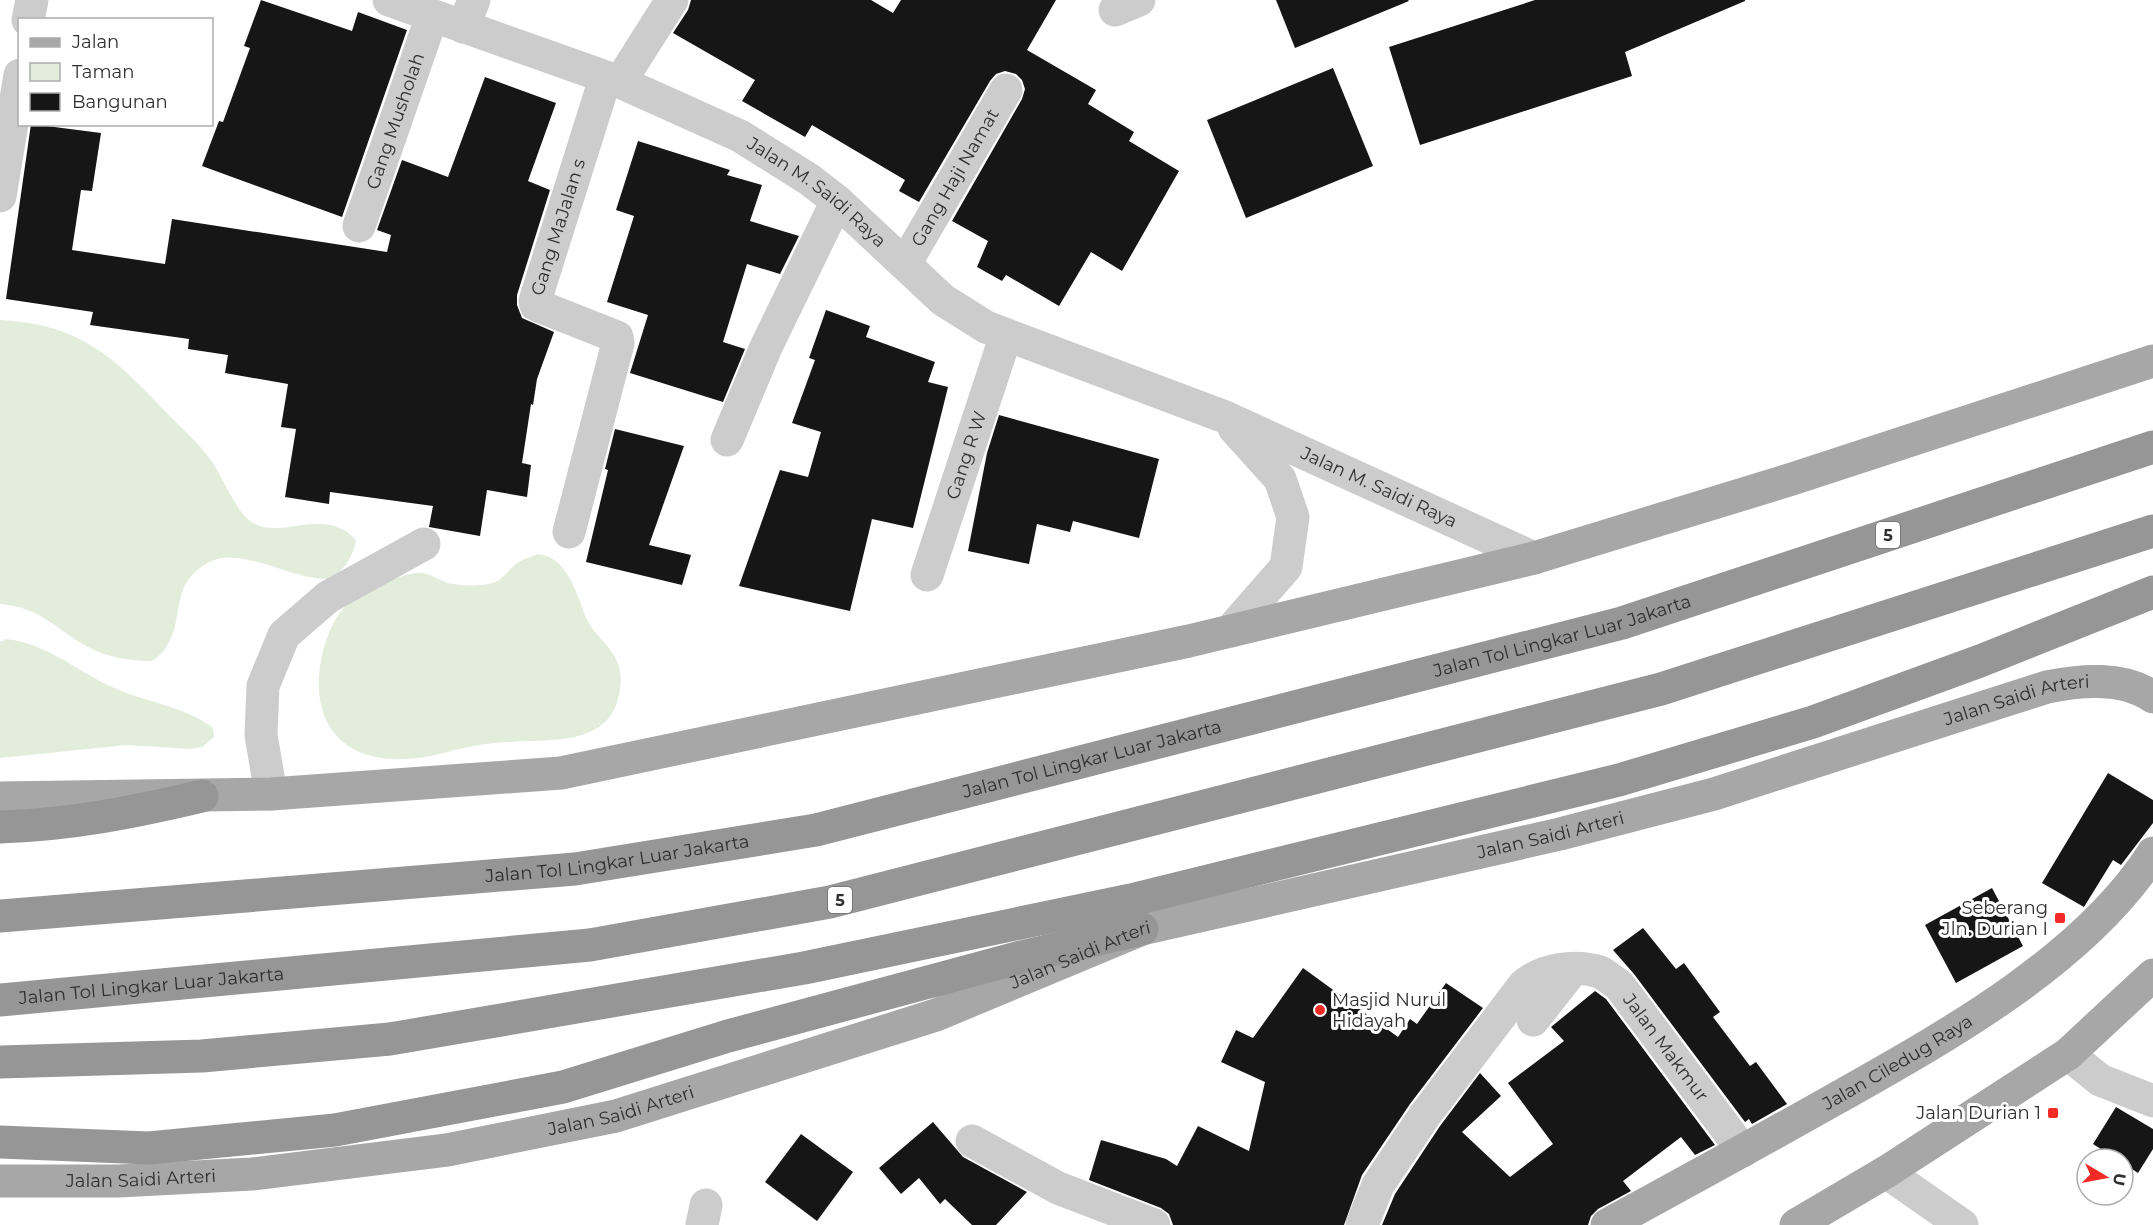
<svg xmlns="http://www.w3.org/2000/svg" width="2153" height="1225" font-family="Montserrat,sans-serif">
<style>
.green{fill:#e3eddc}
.building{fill:#161616}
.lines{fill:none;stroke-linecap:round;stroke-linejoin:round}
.minor{stroke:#ccc;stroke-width:33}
.tertiary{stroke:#ccc;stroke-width:33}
.primary{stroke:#a7a7a7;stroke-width:33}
.motorway{stroke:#969696;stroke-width:33}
.poi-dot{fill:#f12a26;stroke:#fff;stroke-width:2}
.labels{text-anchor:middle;stroke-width:6;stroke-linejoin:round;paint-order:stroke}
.shield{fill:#fff;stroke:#6d6d6d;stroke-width:1.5}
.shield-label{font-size:16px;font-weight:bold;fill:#2f2f2f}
.street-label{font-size:18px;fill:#2f2f2f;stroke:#fff}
.poi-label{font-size:18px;fill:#2f2f2f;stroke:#fff;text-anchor:end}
</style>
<rect width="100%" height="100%" fill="#fff"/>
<g class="green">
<path d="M0 320C80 324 114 357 166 412 181 428 197 441 210 459 222 475 236 511 249 520 279 544 322 503 356 540 352 559 346 567 331 579 297 580 269 561 236 558 224 556 212 559 201 567 170 589 185 621 165 649 162 654 156 658 152 661 130 661 106 657 88 647 53 628 43 608 0 604Z"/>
<path d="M538 554C567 557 576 592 585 615 592 635 613 645 619 667 622 678 621 688 618 699 606 747 545 739 506 742 485 743 463 748 443 753 370 773 306 746 321 660 325 641 333 617 348 604 362 592 405 571 423 573 432 575 440 580 448 583 459 586 478 586 489 584 502 582 507 571 517 563 523 559 531 557 538 554Z"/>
<path d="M6 639C48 643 80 674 119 690 150 703 186 707 213 728L214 737 202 747 190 749 127 745 0 758V642Z"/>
</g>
<g class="building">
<path d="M261 0 352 31 358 12 407 30 342 217 202 166 219 121 223 122 250 48 244 46Z"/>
<path d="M691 0H871L893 13 901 0H1056L1027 50 1096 90 1088 104 1134 132 1129 141 1179 171 1122 271 1091 252 1059 306 1006 275 1002 281 977 267 988 241 952 221 1022 99 1025 89 1022 80 1016 74 1005 71 996 74 990 81 919 202 899 191 905 180 812 125 805 137 742 101 755 80 673 33 688 10Z"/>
<path d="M1276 0H1408L1409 1 1295 48Z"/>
<path d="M1535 0H1745V1L1625 52 1632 76 1420 145 1389 47Z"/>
<path d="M1333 68 1373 166 1246 218 1207 120Z"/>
<path d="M485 77 556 103 528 181 550 190 517 295V305L522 318 554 332 537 379 533 405 531 404 522 463 531 465 527 497 487 490 480 536 429 527 433 506 330 492 329 504 285 497 296 429 281 427 288 384 225 373 228 355 188 349 189 339 90 325 93 312 6 299 31 124 101 133 92 191 81 190 72 250 165 264 172 219 387 252 391 235 377 230 402 160 448 177Z"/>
<path d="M638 141 730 170 727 175 762 185 750 221 799 236 780 274 747 264 723 342 745 349 723 402 630 373 648 315 607 302 634 216 616 210Z"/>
<path d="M826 310 870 326 866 337 935 362 928 382 948 387 913 528 872 519 850 611 739 586 780 470 808 477 821 432 792 423 815 360 809 358Z"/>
<path d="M999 415 1159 459 1139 538 1073 521 1070 532 1037 524 1029 564 968 551 987 453Z"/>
<path d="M615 429 684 446 649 545 691 555 682 585 586 562 608 470 605 469Z"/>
<path d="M2108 773 2153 800V823L2121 865 2113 860 2084 907 2042 883Z"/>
<path d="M1992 888 2023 946 1956 983 1925 925Z"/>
<path d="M1643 928 1676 969 1684 963 1720 1012 1713 1017 1750 1066 1756 1062 1787 1104 1752 1124 1749 1119 1745 1122 1634 974 1613 950Z"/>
<path d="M1303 968 1398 1037 1410 1019 1417 1024 1446 983 1483 1008 1410 1104 1362 1175 1344 1225H1173L1169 1214 1161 1208 1089 1180 1101 1140 1166 1159 1177 1166 1198 1126 1249 1151 1265 1082 1221 1062 1236 1030 1253 1038Z"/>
<path d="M1595 991 1606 999 1715 1145 1695 1155 1681 1137 1623 1181 1631 1191 1598 1209 1591 1216 1588 1225H1382L1395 1194 1440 1126 1480 1073 1501 1096 1462 1132 1510 1177 1553 1144 1508 1083 1564 1041 1551 1027Z"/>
<path d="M2116 1107 2153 1129V1149L2138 1173 2123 1163V1159H2116L2093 1144Z"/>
<path d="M933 1122 963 1157 1027 1192 996 1225H972L945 1199 940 1204 919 1178 901 1194 879 1168Z"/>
<path d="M801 1134 853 1172 817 1221 765 1182Z"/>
</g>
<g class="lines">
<g class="minor">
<path d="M1115 10 1139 0"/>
<path d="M28 20 32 0"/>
<path d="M463 27 474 0"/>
<path d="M620 82 672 0"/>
<path d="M0 196 20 75"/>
<path id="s1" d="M359 226 432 16"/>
<path id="s2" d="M905 264 1006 90"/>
<path d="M727 440 766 347 837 201"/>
<path id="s3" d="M569 532 618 343 617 337 536 305 535 301 605 79"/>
<path id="s4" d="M927 575 1006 335"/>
<path d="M271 794 261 735 263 686 284 635 328 597 424 544"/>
<path d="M1533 1020 1573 969"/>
<path d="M2068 1054 2100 1080 2153 1101"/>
<path d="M972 1141 1058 1188 1154 1225"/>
<path d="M1886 1172 1962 1225"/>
<path d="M702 1225 706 1205"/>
<path id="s5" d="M1362 1225 1378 1185 1425 1115 1524 985C1543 969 1575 964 1600 972 1606 975 1613 981 1619 985L1743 1151"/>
</g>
<g class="tertiary">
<path id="s6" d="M389 0 620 82 740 136 810 180 837 201 943 300 986 327 1225 417 1534 558"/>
<path d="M1230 631 1286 567 1293 517 1280 479 1234 428"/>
</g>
<g class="primary">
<path d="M0 798 271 794 561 773 1189 641 1534 558 1789 480 2153 361"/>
<path id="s7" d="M0 1181H119L252 1174 447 1150 616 1116 936 1015 1142 929 1560 834 1714 794 2047 687C2081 680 2123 676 2153 697"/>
<path id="s8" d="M1607 1225C1684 1183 1761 1141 1837 1098 1945 1037 2085 960 2153 853"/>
<path d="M1796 1225 1886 1172 2068 1054 2153 975"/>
</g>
<g class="motorway">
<path d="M0 827C69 825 135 812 202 796"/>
<path id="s9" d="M0 916 575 869 816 830 1622 623 2153 447"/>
<path id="s10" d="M0 1000 590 945 830 902 1661 689 2153 531"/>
<path d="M0 1062 202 1056 390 1039 804 968 1131 900 1619 780 1813 722 1980 661 2153 592"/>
<path d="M0 1142 149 1148 335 1130 563 1087 728 1036 1021 957 1142 929"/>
</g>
</g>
<g class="poi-dot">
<rect x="2054" y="912" width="12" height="12" rx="3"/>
<circle cx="1320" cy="1010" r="6"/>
<rect x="2047" y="1107" width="12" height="12" rx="3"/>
</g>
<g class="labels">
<g class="shield">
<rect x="1876" y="522" width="24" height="26" rx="4.5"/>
<rect x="828" y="887" width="24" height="26" rx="4.5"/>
</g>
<g class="shield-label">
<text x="1888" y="541">5</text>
<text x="840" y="906">5</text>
</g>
<g class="street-label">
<text dy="6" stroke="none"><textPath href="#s1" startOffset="111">Gang Musholah</textPath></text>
<text dy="6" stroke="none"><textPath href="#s2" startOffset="100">Gang Haji Namat</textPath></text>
<text dy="6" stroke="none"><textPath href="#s6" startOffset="472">Jalan M. Saidi Raya</textPath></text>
<text dy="6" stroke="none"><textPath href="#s3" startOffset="370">Gang MaJalan s</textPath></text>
<text dy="6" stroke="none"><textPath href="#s4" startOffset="126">Gang R W</textPath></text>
<text dy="6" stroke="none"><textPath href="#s6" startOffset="1114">Jalan M. Saidi Raya</textPath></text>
<text dy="6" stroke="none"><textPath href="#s9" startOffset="1592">Jalan Tol Lingkar Luar Jakarta</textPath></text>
<text dy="6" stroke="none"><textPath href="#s7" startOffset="2085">Jalan Saidi Arteri</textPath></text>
<text dy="6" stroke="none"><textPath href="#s9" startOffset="1106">Jalan Tol Lingkar Luar Jakarta</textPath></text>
<text dy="6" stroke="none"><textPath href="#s7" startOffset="1599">Jalan Saidi Arteri</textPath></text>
<text dy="6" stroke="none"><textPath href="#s9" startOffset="620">Jalan Tol Lingkar Luar Jakarta</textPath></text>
<text dy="6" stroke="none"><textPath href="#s7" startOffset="1113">Jalan Saidi Arteri</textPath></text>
<text dy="6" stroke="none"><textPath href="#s10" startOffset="152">Jalan Tol Lingkar Luar Jakarta</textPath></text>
<text dy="6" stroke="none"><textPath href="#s5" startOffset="472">Jalan Makmur</textPath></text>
<text dy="6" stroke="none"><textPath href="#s8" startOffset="333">Jalan Ciledug Raya</textPath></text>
<text dy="6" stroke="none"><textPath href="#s7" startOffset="627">Jalan Saidi Arteri</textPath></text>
<text dy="6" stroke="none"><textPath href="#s7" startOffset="141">Jalan Saidi Arteri</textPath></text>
</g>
<g class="poi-label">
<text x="2048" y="914">Seberang<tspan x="2048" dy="21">Jln. Durian I</tspan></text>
<text x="1332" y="1006" text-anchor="start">Masjid Nurul<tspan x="1332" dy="21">Hidayah</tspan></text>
<text x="2041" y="1119">Jalan Durian 1</text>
</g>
</g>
<rect x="18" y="18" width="195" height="108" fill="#ffffff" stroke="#acacac" stroke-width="1.5"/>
<rect x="30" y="38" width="30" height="9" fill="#a7a7a7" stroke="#acacac" stroke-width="1.5"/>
<text x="72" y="48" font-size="18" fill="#2f2f2f">Jalan</text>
<rect x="30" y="63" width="30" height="18" fill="#e3eddc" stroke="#acacac" stroke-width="1.5"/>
<text x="72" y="78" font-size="18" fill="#2f2f2f">Taman</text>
<rect x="30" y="93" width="30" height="18" fill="#161616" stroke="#acacac" stroke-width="1.5"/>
<text x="72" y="108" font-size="18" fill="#2f2f2f">Bangunan</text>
<g transform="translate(2105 1177) rotate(100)"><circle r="28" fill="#ffffff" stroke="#acacac" stroke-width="1.5"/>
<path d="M0-4.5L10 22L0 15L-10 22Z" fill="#f12a26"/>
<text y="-9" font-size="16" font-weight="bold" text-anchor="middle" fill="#2f2f2f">U</text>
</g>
</svg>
